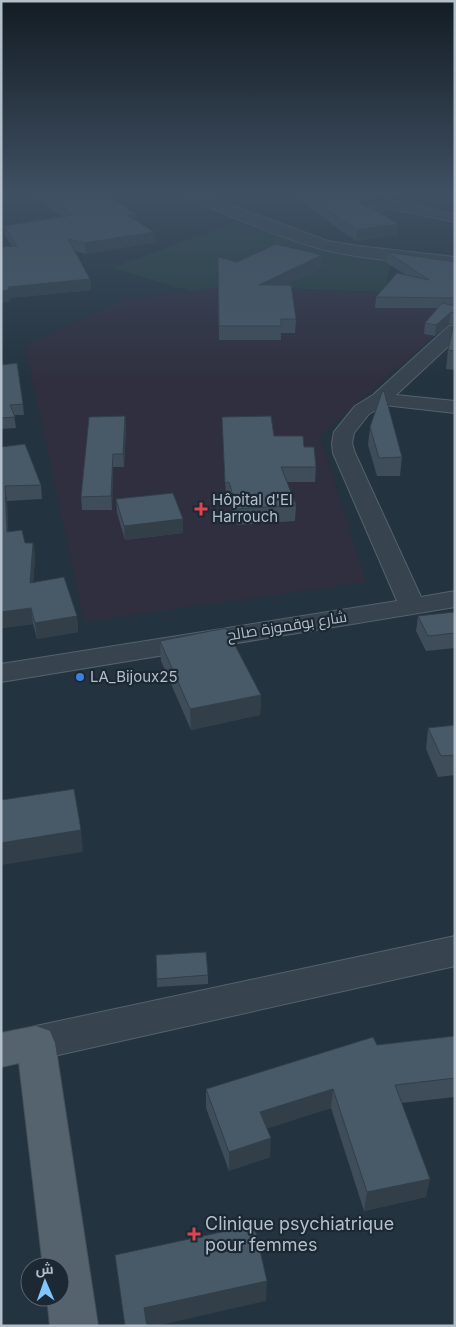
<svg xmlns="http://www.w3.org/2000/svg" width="456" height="1327" font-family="Inter,Cairo,sans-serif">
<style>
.medical{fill:#2f2f3f}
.green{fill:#25403f}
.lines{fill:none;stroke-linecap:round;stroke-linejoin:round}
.minor-casing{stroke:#55626d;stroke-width:2}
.major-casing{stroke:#43505b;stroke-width:2}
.minor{fill:#37444f;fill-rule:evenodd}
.major{fill:#55636f;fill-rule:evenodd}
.wall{fill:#3e4d59}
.shaded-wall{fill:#323f49}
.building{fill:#485a68;stroke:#323f49}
.health-dot{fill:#e0444e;stroke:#1c2934;stroke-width:2}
.shop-dot{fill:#3f7fe0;stroke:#1c2934;stroke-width:2}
.labels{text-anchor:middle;stroke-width:4.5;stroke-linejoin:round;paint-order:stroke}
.poi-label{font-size:15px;fill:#b3bfca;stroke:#1c2934;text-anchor:start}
.street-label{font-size:15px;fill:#b3bfca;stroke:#1c2934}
.near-poi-label{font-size:18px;fill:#b3bfca;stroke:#1c2934;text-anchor:start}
</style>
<rect width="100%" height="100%" fill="#23333f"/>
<path class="medical" d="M224 286 455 295V317L320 436 366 582 84 622 25 346 123 300Z"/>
<path class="green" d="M235 222 305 245 391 259 385 292 224 286 190 291 112 268Z"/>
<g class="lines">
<defs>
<g id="minor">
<path d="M182 194H200L328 241 358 246 455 257V267C411 262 364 260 321 249 274 236 229 215 184 197Z"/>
<path d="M388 200 455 214V222L389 208 367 217 360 213 362 210Z"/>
<path d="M455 325V340L396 395 455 401V413L384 405 369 414 354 433 352 443 355 453 421 597 455 591V607L1 682V664L397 601 333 453 332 443 334 432 355 406 373 395 449 326Z"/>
<path d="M455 936V966L36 1060 22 1055 17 1043 22 1031 36 1026Z"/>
</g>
<path id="major" d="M36 1026 50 1031 55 1043 98 1326H50L47 1297H60V1267H43L19 1063 1 1067V1033Z"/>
</defs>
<use href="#minor" class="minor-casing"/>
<use href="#major" class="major-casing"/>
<use href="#minor" class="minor"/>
<use href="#major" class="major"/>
</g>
<g class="wall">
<path d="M32 194H106L137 221 155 242 86 254 75 251 90 279 91 290 10 298V301L1 302V247L12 246 5 236 4 226 62 217Z"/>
<path d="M292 194H395L359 200 360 204 398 235 356 241 292 196Z"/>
<path d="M387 252 455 262V324H449L435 336 424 334 425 323 438 308H375L376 297 404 274 386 262Z"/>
<path d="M218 257 237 262 321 268 286 285 296 319 295 333H281V340H219Z"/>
<path d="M455 326V370L446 369 448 350Z"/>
<path d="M1 365 23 404 24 415H14L16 428 1 429Z"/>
<path d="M125 416 126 429 124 467H113L112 510H82L81 497Z"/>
<path d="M222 417 304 447 316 467 315 482H287L296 505 295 521 237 525 229 498H226Z"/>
<path d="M370 427 402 457 400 476H377L368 445Z"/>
<path d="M1 447 41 485 42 499 7 501 8 531 25 543H33L35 558 33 582 77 616 78 632 37 639 33 624 1 628Z"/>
<path d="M116 499 183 533 125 540 117 513Z"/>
<path d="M455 612V648L426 651 416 631 418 616Z"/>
<path d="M160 641 261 695 260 715 191 730 161 661Z"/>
<path d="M455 725V775L438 777 426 749 428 728Z"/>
<path d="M156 955 208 975V984L157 987Z"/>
<path d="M455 1036V1097L401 1103 426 1197 364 1211 331 1108 267 1128 270 1157 229 1171 206 1108V1089L377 1045Z"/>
</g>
<g class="shaded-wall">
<path d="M347 194H395L346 203Z"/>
<path d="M136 214 137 224 127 215Z"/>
<path d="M398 224V235L356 241 357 230Z"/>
<path d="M154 232 155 242 86 254 85 243Z"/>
<path d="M322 255 321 268 259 299V285Z"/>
<path d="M90 279 91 290 10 298V301L1 302V291L8 287Z"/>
<path d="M450 313 449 324 435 336 436 325Z"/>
<path d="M125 416 126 429 124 467 123 454Z"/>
<path d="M113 454V467L112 510 111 496Z"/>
<path d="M5 486 7 501 9 546 7 532Z"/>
<path d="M183 519V533L125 540 124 526Z"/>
<path d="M33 543 35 558 32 598 30 583Z"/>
<path d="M31 608 33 624 1 628V612Z"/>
<path d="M77 616 78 632 37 639 35 623Z"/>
<path d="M261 695 260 715 191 730 190 709Z"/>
<path d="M81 830 83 852 1 865V843Z"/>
<path d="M333 1089 331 1108 260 1131V1112Z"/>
<path d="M271 1138 270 1157 229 1171V1152Z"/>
<path d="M430 1179 426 1197 364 1211 367 1192Z"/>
<path d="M267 1281 266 1301 156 1326H146L144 1308Z"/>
</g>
<g class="building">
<path d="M44 194H106L136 214 127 215 154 232 85 243 68 239 90 279 8 287 9 290 1 291V247L17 246 4 226 72 215Z"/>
<path d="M304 194H338H336L342 195 343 194H349L360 200V204L367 208 371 207 398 224 357 230Z"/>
<path d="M276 244 322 255 259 285H291L296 319H281V326H219L218 257 237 262Z"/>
<path d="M387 252 455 262V298L376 297 397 273 429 280Z"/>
<path d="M442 303 455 306V312L450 313 436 325 425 323Z"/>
<path d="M455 326V351L448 350 453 328Z"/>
<path d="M17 363 23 404 10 405 15 417 1 418V365Z"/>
<path d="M384 391 402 457 379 458 370 427 382 392Z"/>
<path d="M125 416 123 454H113L111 496 81 497 89 417Z"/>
<path d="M271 416 274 436H303L304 447H314L316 467H281L296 505 237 509 229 482 225 483 222 417Z"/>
<path d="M25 444 41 485 5 486 7 532 22 530 25 543H33L30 583 64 577 77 616 35 623 31 608 1 612V447Z"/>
<path d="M173 493 183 519 124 526 116 499Z"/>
<path d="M455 612V633L428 636 418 616Z"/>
<path d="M226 628 261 695 190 709 160 641Z"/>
<path d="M455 725V755L441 756 428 728Z"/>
<path d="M74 789 81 830 1 843V800Z"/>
<path d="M206 952 208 975 157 979 156 955Z"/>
<path d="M455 1036V1078L395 1085 430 1179 367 1192 333 1089 260 1112 271 1138 229 1152 206 1089 373 1037 377 1045Z"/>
<path d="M254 1225 267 1281 144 1308 147 1326H125L115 1255Z"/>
</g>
<linearGradient id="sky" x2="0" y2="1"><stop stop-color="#131c23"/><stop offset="0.51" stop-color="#3f5063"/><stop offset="1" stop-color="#3f5063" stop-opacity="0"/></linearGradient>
<rect width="456" height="380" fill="url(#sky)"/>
<g class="health-dot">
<path d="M198.5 501.5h5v5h5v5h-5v5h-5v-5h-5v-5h5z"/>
<path d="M191.5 1226.5h5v5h5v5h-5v5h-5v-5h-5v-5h5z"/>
</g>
<circle class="shop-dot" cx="80" cy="677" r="5"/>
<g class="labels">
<g class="poi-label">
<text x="212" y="505">Hôpital d'El<tspan x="212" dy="17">Harrouch</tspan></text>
<text x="90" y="682">LA_Bijoux25</text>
</g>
<g class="street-label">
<text transform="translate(287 626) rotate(-9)" y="5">شارع بوقموزة صالح</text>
</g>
<g class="near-poi-label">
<text x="205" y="1230">Clinique psychiatrique<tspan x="205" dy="21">pour femmes</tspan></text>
</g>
</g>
<rect width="456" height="1327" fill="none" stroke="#b3bfca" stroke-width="5"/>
<g transform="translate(45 1282) rotate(358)"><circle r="24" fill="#1c2934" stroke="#586570"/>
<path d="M0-4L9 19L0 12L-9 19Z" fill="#84c4fd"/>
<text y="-8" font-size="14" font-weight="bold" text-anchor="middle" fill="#b3bfca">ش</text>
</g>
</svg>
